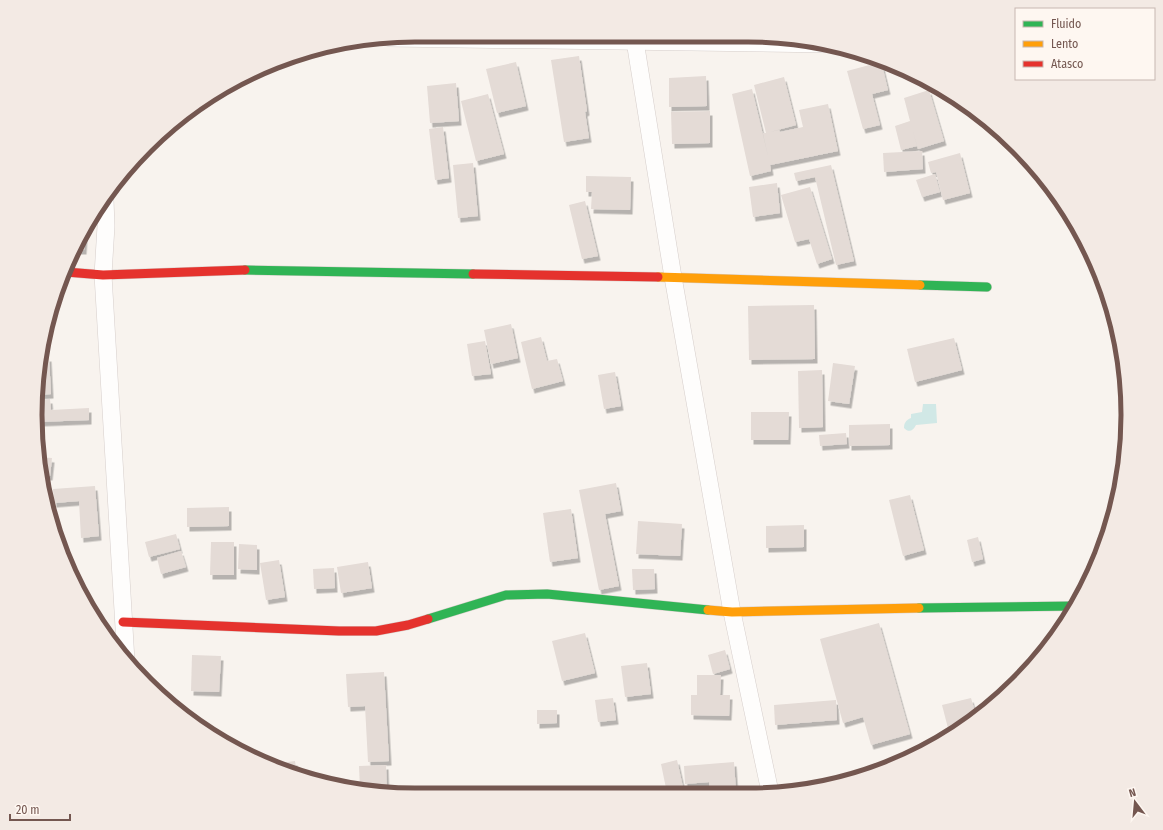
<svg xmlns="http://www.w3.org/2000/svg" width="1163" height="830" font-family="'Fira Sans Condensed',sans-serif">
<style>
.water{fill:#d1e8e6}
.building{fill:#e4dbd6;filter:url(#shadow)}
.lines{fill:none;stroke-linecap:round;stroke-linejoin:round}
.street-casing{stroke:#d6cecb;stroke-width:18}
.fast-casing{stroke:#d7ceca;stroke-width:10}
.slow-casing{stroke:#d7ceca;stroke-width:10}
.jam-casing{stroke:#d7ceca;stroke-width:10}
.street{stroke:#fefdfc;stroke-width:17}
.fast{stroke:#30b455;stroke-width:9}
.slow{stroke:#ff9f0a;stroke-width:9}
.jam{stroke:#e5322d;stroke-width:9}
.rim{fill:none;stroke:#745750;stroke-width:5}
</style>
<defs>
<filter id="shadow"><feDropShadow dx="2.5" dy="4.5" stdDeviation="0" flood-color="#0004"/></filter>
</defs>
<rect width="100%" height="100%" fill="#f8f3ee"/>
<path class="water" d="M923 404H936L937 423 916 425C913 431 909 433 904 428 904 423 906 420 911 418V414L922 412Z"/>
<g class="building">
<path d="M579 56 587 111 585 112 589 138 564 142 551 60Z"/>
<path d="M516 62 526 106 497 113 486 69Z"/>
<path d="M877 63 882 65 888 90 872 94 880 125 863 129 847 71Z"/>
<path d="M706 76 707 106 669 107V78Z"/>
<path d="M784 77 796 125 770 132 779 130 780 132 803 127 799 110 828 104 838 151 770 165 771 171 750 176 732 94 752 89 768 156 763 133H766L754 85Z"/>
<path d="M456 83 459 121 430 123 427 86Z"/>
<path d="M929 90 944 141 918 149 912 128 917 146 901 150 895 126 910 121 904 98Z"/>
<path d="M488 94 504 154 476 161 461 101Z"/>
<path d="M710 111V143L672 144 671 112Z"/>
<path d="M443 127 449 178 435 180 429 129Z"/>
<path d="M922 151 923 169 884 172 883 153Z"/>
<path d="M960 153 970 193 943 200 936 172 931 173 928 162Z"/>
<path d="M473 163 478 216 458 218 453 165Z"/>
<path d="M831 165 854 261 836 265 815 177 796 181 794 173Z"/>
<path d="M935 174 940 192 922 197 916 180Z"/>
<path d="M586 176 631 177 630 210 591 209 592 192H586Z"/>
<path d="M777 183 780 213 753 217 749 187Z"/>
<path d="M810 187 832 259 817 264 809 239 795 242 781 195Z"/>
<path d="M585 201 598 256 582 259 569 205Z"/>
<path d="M83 234H85L84 250H73Z"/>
<path d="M814 305 815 359 749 360 748 306Z"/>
<path d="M511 324 518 358 491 364 484 330Z"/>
<path d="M541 337 547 361 557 359 563 381 532 389 521 342Z"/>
<path d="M954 338 962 370 915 382 907 349Z"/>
<path d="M485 341 491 374 472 376 467 344Z"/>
<path d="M49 357 51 394 38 395V365L40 358Z"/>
<path d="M833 363 855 366 849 404 828 401Z"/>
<path d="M822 370 823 427 799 428 798 371Z"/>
<path d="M615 372 621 406 604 409 598 375Z"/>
<path d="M50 399 51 410 89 408V420L38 422V400Z"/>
<path d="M751 412H789L788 440H751Z"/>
<path d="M890 424V445L849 446V425Z"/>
<path d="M846 433 847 444 820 446 819 435Z"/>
<path d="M38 457 52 458 50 476 41 475 38 464Z"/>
<path d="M616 483 621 511 605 514 619 586 599 590 579 490Z"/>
<path d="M95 486 99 536 81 538 79 501 54 503 53 489Z"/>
<path d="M910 495 924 550 903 556 889 500Z"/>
<path d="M229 507V526L187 527V508Z"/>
<path d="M571 509 578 558 550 562 543 513Z"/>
<path d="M638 521 682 524 680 556 636 554Z"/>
<path d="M804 525V547L766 548V526Z"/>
<path d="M176 534 180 549 149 557 145 542Z"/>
<path d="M978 537 983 559 972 562 967 540Z"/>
<path d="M211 542H234V575H210Z"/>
<path d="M239 544 257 545V570L238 569Z"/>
<path d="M181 551 186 567 161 574 157 558Z"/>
<path d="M279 560 285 597 266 600 260 563Z"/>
<path d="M368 562 372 588 341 593 337 567Z"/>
<path d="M334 568 335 588 314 589 313 569Z"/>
<path d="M632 569H654L655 589 633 590Z"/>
<path d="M879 623 910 734 871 745 863 717 843 723 820 639Z"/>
<path d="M585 633 595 673 562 681 552 641Z"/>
<path d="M725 650 730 669 713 674 708 655Z"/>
<path d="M192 655 221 656 219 692 191 691Z"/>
<path d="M647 663 651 694 625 697 621 666Z"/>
<path d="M384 672 389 761 368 762 365 706 348 707 346 674Z"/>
<path d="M697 675H721L720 695H730L729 716 691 715V695H697Z"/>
<path d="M613 698 616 720 598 722 595 700Z"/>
<path d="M971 698 976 715 949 732 942 705Z"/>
<path d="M836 700 837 720 775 725 774 705Z"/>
<path d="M537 710H557V723L537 724Z"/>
<path d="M677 760 684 792 667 793 661 764Z"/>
<path d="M295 761 297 774 281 769 280 763Z"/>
<path d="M734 762 736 792H710L709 782 685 784 684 766Z"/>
<path d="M386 765 387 794 360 789 359 766Z"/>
</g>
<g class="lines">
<defs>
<g id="street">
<path d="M390 38 828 44"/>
<path d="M635 41 673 277 732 612 770 792"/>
<path d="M105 200 106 226 103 275 126 661"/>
</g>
<g id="fast">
<path d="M245 270 473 274"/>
<path d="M920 285 987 287"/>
<path d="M919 608 1075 606"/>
<path d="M428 619 506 595 547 594 708 610"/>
</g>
<g id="slow">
<path d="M658 277 920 285"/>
<path d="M708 610 732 612 919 608"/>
</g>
<g id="jam">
<path d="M66 272 103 275 245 270"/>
<path d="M473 274 658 277"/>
<path d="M123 622 339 631H376L408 625 428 619"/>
</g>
</defs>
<use href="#street" class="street-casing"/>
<use href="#fast" class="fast-casing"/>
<use href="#slow" class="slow-casing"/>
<use href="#jam" class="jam-casing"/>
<use href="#street" class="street"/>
<use href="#fast" class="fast"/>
<use href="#slow" class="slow"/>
<use href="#jam" class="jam"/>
</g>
<path d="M0 0H1163V830H0ZM415 42H748A373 373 0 0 1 1121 415V415A373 373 0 0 1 748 788H415A373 373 0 0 1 42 415V415A373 373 0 0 1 415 42Z" fill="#f3eae4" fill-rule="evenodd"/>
<path class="rim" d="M415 42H748A373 373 0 0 1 1121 415V415A373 373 0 0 1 748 788H415A373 373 0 0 1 42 415V415A373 373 0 0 1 415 42Z"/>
<rect x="1015" y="8" width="140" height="72" fill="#fef7f1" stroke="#c7b7b1"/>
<rect x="1023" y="21" width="20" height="6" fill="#30b455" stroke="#c7b7b1"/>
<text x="1051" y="28" font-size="12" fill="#745750">Fluido</text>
<rect x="1023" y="41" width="20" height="6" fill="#ff9f0a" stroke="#c7b7b1"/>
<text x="1051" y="48" font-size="12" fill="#745750">Lento</text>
<rect x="1023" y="61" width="20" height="6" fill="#e5322d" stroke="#c7b7b1"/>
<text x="1051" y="68" font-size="12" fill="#745750">Atasco</text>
<g transform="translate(1135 802) rotate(344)" stroke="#fef7f1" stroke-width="3" paint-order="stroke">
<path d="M0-3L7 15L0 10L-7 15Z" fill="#745750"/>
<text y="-6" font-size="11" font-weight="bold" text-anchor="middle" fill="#745750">N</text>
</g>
<path d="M10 814v6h60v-6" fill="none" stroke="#745750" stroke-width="2"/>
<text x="16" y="814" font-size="12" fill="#745750" stroke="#fef7f1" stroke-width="3" paint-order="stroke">20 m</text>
</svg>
